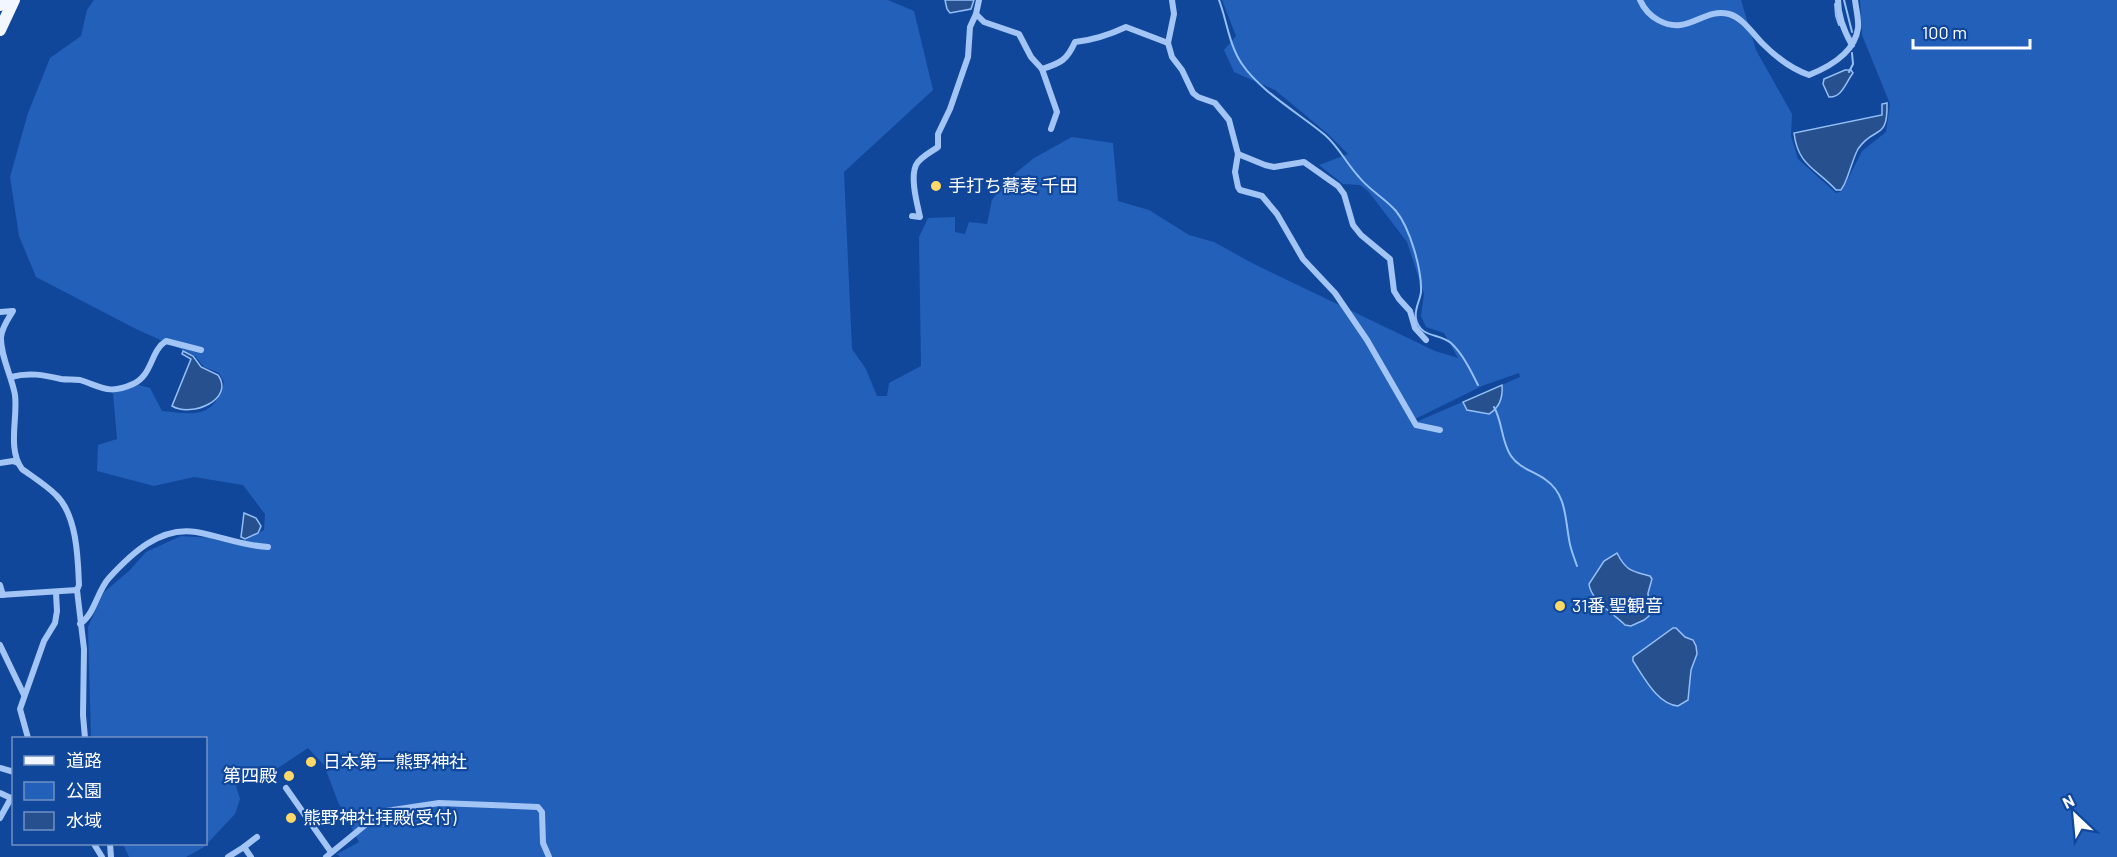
<svg xmlns="http://www.w3.org/2000/svg" width="2117" height="857" viewBox="0 0 2117 857" font-family="Barlow,'Noto Sans JP',sans-serif">
  <style>
    .green { fill: #2260ba; fill-rule: evenodd }
    .water { fill: #27508f; stroke: #95bff8; stroke-width: 1.5 }
    .lines { fill: none; stroke-linecap: round; stroke-linejoin: round }
    .stream { stroke: #95bff8; stroke-width: 2 }
    .street { stroke: #a3c5f5; stroke-width: 6 }
    .primary { stroke: #f1f6ff; stroke-width: 12 }
    .poi-dot { fill: #ffd967; stroke: #10479b; stroke-width: 2 }
    .labels { text-anchor: middle; stroke-width: 4.5; stroke-linejoin: round; paint-order: stroke }
    .poi-label { font-size: 18px; fill: #fff; stroke: #10479b; text-anchor: start }
  </style>
  <rect width="100%" height="100%" fill="#10479b"/>
  <!-- green -->
  <path class="green" d="M94,0H888L914,11L933,90L844,172L852,349L866,369L877,396H887L889,383L921,366L919,237L928,218L955,217V232L965,234L969,222L987,224L992,200L1006,181L1034,158L1072,137L1113,143L1118,201L1149,210L1189,235L1214,242L1254,264L1435,351L1458,358L1444,333L1426,327L1421,316L1424,294L1407,242L1368,191L1360,185L1343,184L1319,165L1348,154L1328,134L1275,90L1234,72L1224,50L1236,36L1222,0H1741L1756,50L1792,114L1791,136L1798,159L1836,193L1842,191L1862,151L1886,132L1890,104L1862,35L1860,0H2117V857H340L337,854L359,842L338,802L324,765L308,748L269,774L245,778L236,786L240,799L235,814L204,847L186,857H129L123,844H206V738H91L88,627L104,592L129,571L146,552L181,536L246,540L264,530L265,514L243,485L194,477L154,486L97,471L98,445L117,439L113,393L139,385L150,388L162,411C193,414 214,420 224,382L219,373L204,367L194,355L136,329L36,277L19,236L10,177L28,113L50,58L81,36L87,10ZM1519,373L1520,377L1416,422L1415,419L1482,386ZM1617,553C1625,571 1633,571 1650,576L1648,592L1649,610L1625,625L1595,598ZM1673,628H1676L1685,637L1693,640L1697,654L1691,670L1689,696L1633,657Z"/>
  <!-- water -->
  <g class="water">
    <path d="M945,0H974L971,9L950,13L947,9Z"/>
    <path d="M1845,70H1851L1853,73C1846,82 1842,98 1829,97L1823,84L1824,79Z"/>
    <path d="M1887,103C1888,142 1874,125 1858,149C1853,158 1849,175 1844,185L1841,190H1836C1816,168 1798,166 1794,133L1882,115V104Z"/>
    <path d="M183,351L193,356L201,367L218,375C235,399 192,418 172,406L191,359L182,354Z"/>
    <path d="M1502,385C1503,397 1499,408 1489,414L1467,410L1463,402Z"/>
    <path d="M244,513L256,518L261,526L258,533L245,539L241,537Z"/>
    <path d="M1617,553C1626,571 1632,571 1650,576L1652,579L1648,593L1649,616L1644,620L1631,626L1625,625C1613,613 1591,601 1589,584L1604,561Z"/>
    <path d="M1673,628H1676L1685,637L1693,640L1696,646L1697,654L1691,670L1688,700L1678,706C1657,704 1644,677 1633,661V657Z"/>
  </g>
  <g class="lines">
    <!-- stream -->
    <g class="stream">
      <path d="M1219,0C1227,21 1229,45 1242,64C1260,91 1300,114 1325,135C1339,147 1346,163 1359,177C1369,190 1385,198 1396,211C1410,228 1422,270 1421,292C1420,301 1414,309 1416,319C1420,338 1439,333 1451,343C1463,354 1471,371 1478,385"/>
      <path d="M1844,0L1852,32"/>
      <path d="M1835,4L1836,16L1839,25"/>
      <path d="M1849,72L1853,64L1852,53"/>
      <path d="M1494,407C1503,423 1501,441 1511,456C1520,469 1534,471 1546,480C1566,494 1565,517 1569,539C1570,548 1574,557 1577,566"/>
    </g>
    <!-- street -->
    <g class="street">
      <path d="M979,0L976,14L984,22L1019,34L1031,57L1042,69C1061,63 1067,60 1075,42C1094,40 1109,35 1126,27L1168,43"/>
      <path d="M1172,0L1174,14L1168,43L1172,57L1182,70L1193,93L1198,97L1215,103L1229,120L1238,154L1235,172L1238,187L1240,190L1262,196L1277,214L1303,259L1335,293L1367,340L1416,425L1440,430"/>
      <path d="M1640,0C1644,9 1649,15 1658,20C1688,37 1703,7 1729,14C1743,18 1753,34 1763,44C1776,57 1792,69 1809,75C1829,67 1855,52 1858,28C1859,20 1856,9 1855,0"/>
      <path d="M1838,0C1838,16 1844,31 1852,45"/>
      <path d="M1042,69L1057,112L1051,129"/>
      <path d="M1238,154L1265,165L1274,167L1304,162L1338,186L1344,194L1353,225L1361,235L1390,259L1394,291L1399,299L1410,311L1415,328L1426,340"/>
      <path d="M912,216L920,217C917,203 910,178 916,165C920,157 931,152 938,147V134L950,109L968,57L970,27L976,14"/>
      <path d="M0,312L13,311C8,319 2,327 1,337C0,355 12,377 15,395C18,418 7,449 22,469C33,477 46,485 56,495C77,515 78,559 79,585L77,590L84,649L83,715L85,738"/>
      <path d="M11,377C29,372 44,375 61,379C67,380 74,379 80,380C102,387 109,395 133,384C153,375 150,351 166,341L201,350"/>
      <path d="M0,463L13,461L18,463"/>
      <path d="M0,585L3,595"/>
      <path d="M0,595L77,590"/>
      <path d="M80,624C95,614 97,591 109,578C131,554 160,526 196,532C220,536 243,546 268,547"/>
      <path d="M0,645L24,695"/>
      <path d="M28,738L20,709L44,641L55,623L57,611L56,593"/>
      <path d="M0,768L14,772"/>
      <path d="M286,788L331,852"/>
      <path d="M0,793L13,799"/>
      <path d="M0,818L11,798"/>
      <path d="M94,844L102,857"/>
      <path d="M110,844L111,857"/>
      <path d="M244,847L257,837"/>
      <path d="M228,857L244,847L251,857"/>
      <path d="M326,857L375,817L386,811L439,803L538,807L542,812L543,843L549,857"/>
    </g>
    <!-- primary -->
    <g class="primary">
      <path d="M0,5L2,0"/>
      <path d="M0,30L14,0"/>
    </g>
  </g>
  <!-- markers -->
  <g class="poi-dot">
    <circle cx="936" cy="186" r="6"/>
    <circle cx="1560" cy="606" r="6"/>
    <circle cx="311" cy="762" r="6"/>
    <circle cx="289" cy="776" r="6"/>
    <circle cx="291" cy="818" r="6"/>
  </g>
  <g class="labels">
    <!-- poi labels -->
    <g class="poi-label">
      <text x="948" y="192">手打ち蕎麦 千田</text>
      <text x="1572" y="612">31番 聖観音</text>
      <text x="323" y="768">日本第一熊野神社</text>
      <text x="277" y="782" text-anchor="end">第四殿</text>
      <text x="303" y="824">熊野神社拝殿(受付)</text>
    </g>
  </g>
  <!-- legend -->
  <rect x="12" y="737" width="195" height="108" fill="#10479b" stroke="#7091c3" stroke-width="1.5"/>
  <rect x="24" y="756" width="30" height="9" fill="#f1f6ff" stroke="#7091c3" stroke-width="1.5"/>
  <text x="66" y="767" font-size="18" fill="#ffffff">道路</text>
  <rect x="24" y="782" width="30" height="18" fill="#2260ba" stroke="#7091c3" stroke-width="1.5"/>
  <text x="66" y="797" font-size="18" fill="#ffffff">公園</text>
  <rect x="24" y="812" width="30" height="18" fill="#27508f" stroke="#7091c3" stroke-width="1.5"/>
  <text x="66" y="827" font-size="18" fill="#ffffff">水域</text>
  <!-- north arrow -->
  <g transform="translate(2075 815) rotate(334)" stroke="#10479b" stroke-width="4.5" paint-order="stroke">
  <path d="M0-4.5L10 22L0 15L-10 22Z" fill="#ffffff"/>
  <text y="-9" font-size="16" font-weight="bold" text-anchor="middle" fill="#ffffff">N</text>
  </g>
  <!-- scale -->
  <path d="M1913 39v9h117v-9" fill="none" stroke="#ffffff" stroke-width="3"/>
  <text x="1922" y="39" font-size="18" fill="#ffffff" stroke="#10479b" stroke-width="4.5" paint-order="stroke">100 m</text>
</svg>
